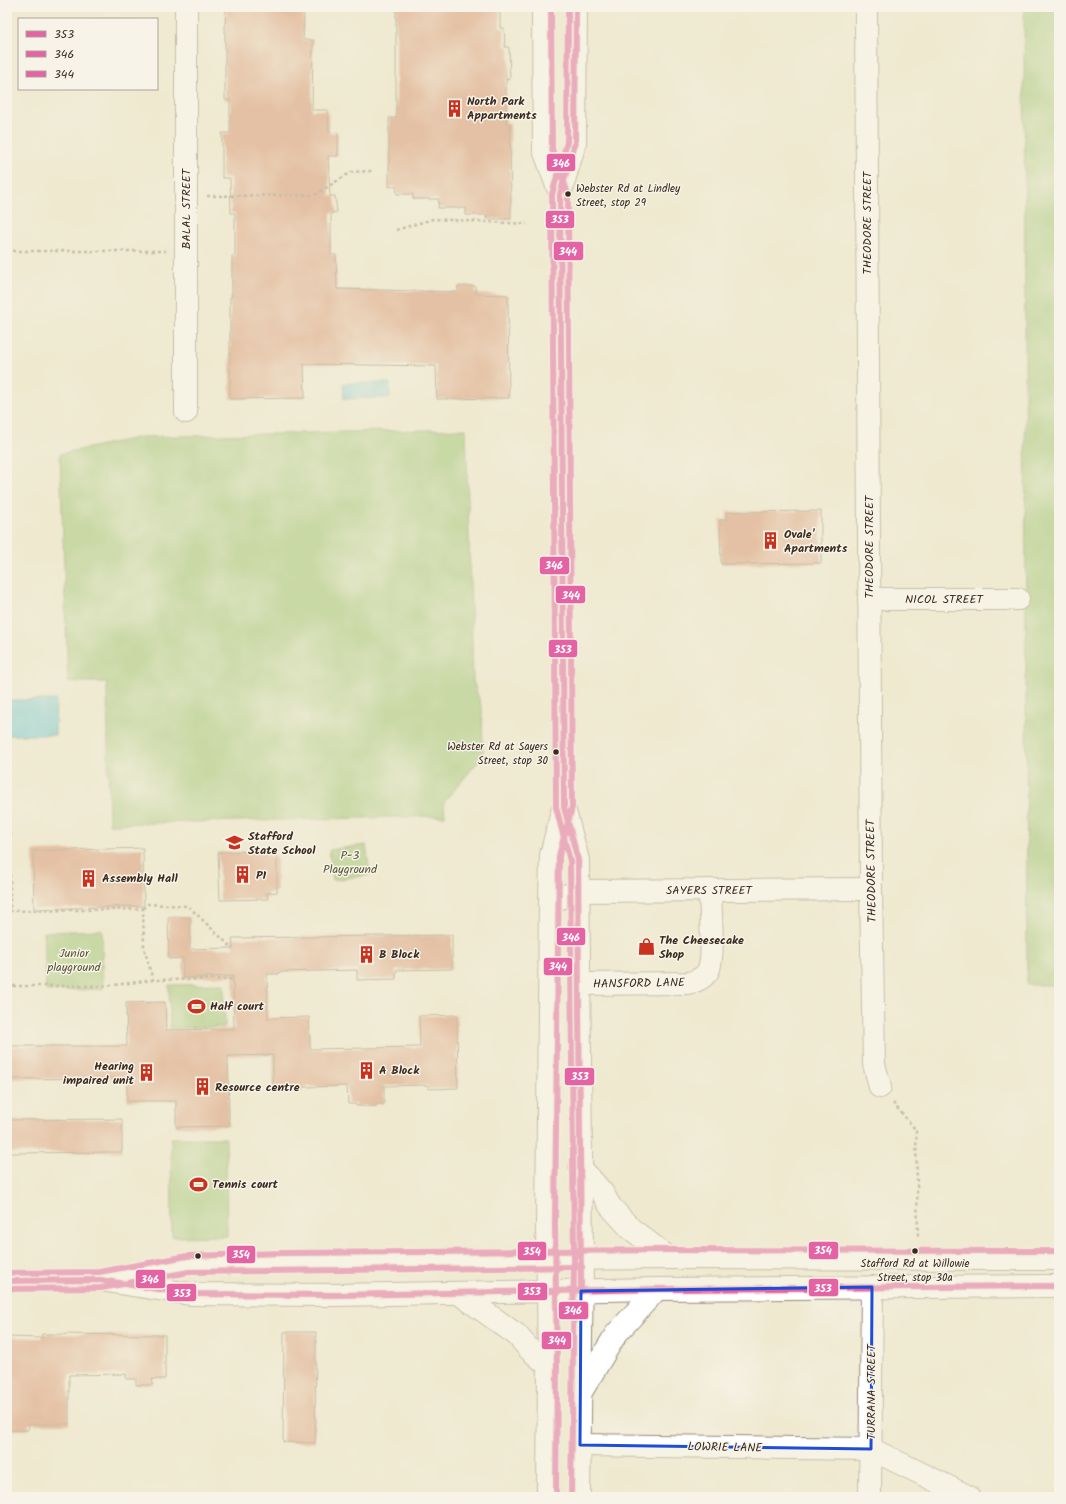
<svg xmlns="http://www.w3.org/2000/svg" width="1066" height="1504" viewBox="0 0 1066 1504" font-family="Kalam,sans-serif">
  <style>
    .green { fill: #9bc572; stroke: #6b7848 }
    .water { fill: #58c1d4; stroke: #4a7679 }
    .building { fill: #d8916f }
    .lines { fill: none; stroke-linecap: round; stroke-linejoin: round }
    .minor-casing { stroke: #958a77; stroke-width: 24 }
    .major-casing { stroke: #958a77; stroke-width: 24 }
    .highway-casing { stroke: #958a77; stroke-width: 24 }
    .path { stroke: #958a77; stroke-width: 2.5; stroke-dasharray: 3 3; stroke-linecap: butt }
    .minor { stroke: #fff; stroke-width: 22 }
    .major { stroke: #fff; stroke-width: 22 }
    .highway { stroke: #fff; stroke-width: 22 }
    .bus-1-casing { stroke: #f7f3e8; stroke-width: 9 }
    .bus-2-casing { stroke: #f7f3e8; stroke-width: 9 }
    .bus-3-casing { stroke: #f7f3e8; stroke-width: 9 }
    .bus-4-casing { stroke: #f7f3e8; stroke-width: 9 }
    .bus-1 { stroke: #e463a4; stroke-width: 6 }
    .bus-2 { stroke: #e463a4; stroke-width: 6 }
    .bus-3 { stroke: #e463a4; stroke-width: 6 }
    .bus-4 { stroke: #e463a4; stroke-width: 6 }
    .marked { fill: none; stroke: #1d4ed8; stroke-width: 3; stroke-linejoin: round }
    .bus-dot { fill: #3b2a1e; stroke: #f7f3e8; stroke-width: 1.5 }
    .labels { text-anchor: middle; stroke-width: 3; stroke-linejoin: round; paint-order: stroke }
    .bus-label { font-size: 11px; fill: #3b2a1e; stroke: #f7f3e8; text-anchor: start }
    .poi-label { font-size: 12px; font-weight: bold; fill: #3b2a1e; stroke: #f7f3e8; text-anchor: start }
    .street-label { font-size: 12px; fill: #3b2a1e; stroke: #f7f3e8 }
    .park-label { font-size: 12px; fill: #585837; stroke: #f7f3e8 }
    .line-badge { stroke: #f7f3e8; stroke-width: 1.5 }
    .badge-label { font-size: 11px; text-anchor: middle; font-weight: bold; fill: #fff }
  </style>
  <rect width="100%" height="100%" fill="#f7f3e8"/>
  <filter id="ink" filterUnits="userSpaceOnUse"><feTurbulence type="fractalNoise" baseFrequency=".025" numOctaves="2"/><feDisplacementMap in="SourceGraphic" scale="8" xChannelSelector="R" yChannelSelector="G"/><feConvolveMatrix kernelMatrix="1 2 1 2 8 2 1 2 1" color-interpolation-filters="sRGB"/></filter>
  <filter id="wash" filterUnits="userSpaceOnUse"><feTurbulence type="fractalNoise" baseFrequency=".012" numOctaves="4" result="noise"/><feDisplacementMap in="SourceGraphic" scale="16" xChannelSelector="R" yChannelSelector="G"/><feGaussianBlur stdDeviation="0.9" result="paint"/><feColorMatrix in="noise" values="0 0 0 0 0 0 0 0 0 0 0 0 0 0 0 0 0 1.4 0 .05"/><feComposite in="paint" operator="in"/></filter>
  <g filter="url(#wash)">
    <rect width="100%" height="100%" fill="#efe9d0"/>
    <!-- green -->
    <g class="green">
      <path d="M1024,7H1059V985H1027Z"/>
      <path d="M466,429L473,681L482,708L483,756L444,802L445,816L109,824L107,682H68L60,454L141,437Z"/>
      <path d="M366,845L370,875L333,880L329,850Z"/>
      <path d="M102,930L103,989L46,991L44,932Z"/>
      <path d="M224,984L225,1027L170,1028L169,985Z"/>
      <path d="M171,1138H226L227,1236L172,1237Z"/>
    </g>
    <!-- water -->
    <g class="water">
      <path d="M343,383H390V398L344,399Z"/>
      <path d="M7,700H56L55,735H7Z"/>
    </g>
    <g id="blocks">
      <!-- building -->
      <g class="building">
        <path d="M396,7H500V28H504L505,47H509L510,80L506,79V123L510,124L511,219H487V215H466V208H438L439,199H413V194H397L396,186L389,187V118H396Z"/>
        <path d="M226,9L304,10L303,40H313L312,110H328L329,132L338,133V156H328L330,196H335L337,212L331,213V255H336L337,289L458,292V286H475L476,294L508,295L509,398L437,399L436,366L304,364L305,398L230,399V297H232V256H235V213H231L230,178H222V133H230V100H225V25Z"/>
        <path d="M821,511V563L721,564L720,520H727V512Z"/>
        <path d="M143,848L144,906L34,909L33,851Z"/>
        <path d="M266,851L267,856H277V892L267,893L268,899L220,900L218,852Z"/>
        <path d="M168,917H190V949L233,948L232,938L452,935V969L396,970V979L357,980V970L279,972V974H267L268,1018L309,1017L310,1049L420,1047L419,1016L457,1015L458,1088L428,1089V1085L384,1086V1104H376V1106H356V1104H348L347,1086L302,1087V1090H273V1055L228,1056L229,1126L176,1127V1101H127V1078L11,1079V1046H127L126,1003L165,1002L166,1030L234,1029L233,976L183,978V958L169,959Z"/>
        <path d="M122,1119V1152L7,1153V1120Z"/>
        <path d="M284,1332H316L315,1443L283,1442Z"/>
        <path d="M42,1334L165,1335V1379H152L153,1385H136V1379H126V1374L69,1375V1424H29L28,1430H7V1337L42,1338Z"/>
      </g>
    </g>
  </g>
  <g filter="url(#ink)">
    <use href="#blocks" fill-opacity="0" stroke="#958a77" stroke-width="1"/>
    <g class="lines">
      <defs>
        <g id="minor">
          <path d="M186,7V412"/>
          <path d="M866,7L871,889L874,1064L880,1087"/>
          <path d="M869,599H1018"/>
          <path d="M550,902L578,891L871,889"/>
          <path d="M579,984L687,983C695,982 703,979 708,971C715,959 710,907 710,890"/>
          <path d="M580,1445L871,1449L969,1497"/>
          <path d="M870,1497L872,1287"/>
        </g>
        <g id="major">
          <path d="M543,7L544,150L560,194"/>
          <path d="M576,7L575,143L560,194L564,807L578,860L582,1259L579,1497"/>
          <path d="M548,1497L549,1366L547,1223L550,902L551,855L563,808"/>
        </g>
        <g id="highway">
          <path d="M580,1167L602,1192L610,1206L630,1228L669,1258"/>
          <path d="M117,1277L188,1264L283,1261L669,1258L1059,1259"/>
          <path d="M7,1281L100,1280L190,1294L336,1295L657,1289L1059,1286"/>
          <path d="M460,1294L517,1335L529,1349L549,1366"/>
          <path d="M581,1392L616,1334L657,1289"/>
        </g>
      </defs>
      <!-- minor casing -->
      <use href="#minor" class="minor-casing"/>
      <!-- major casing -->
      <use href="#major" class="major-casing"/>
      <!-- highway casing -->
      <use href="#highway" class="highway-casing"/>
      <!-- path -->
      <g class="path">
        <path d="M207,196L315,195L351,172L372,171"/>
        <path d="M396,230L433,219L527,224"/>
        <path d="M7,251H166"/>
        <path d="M7,827L10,834V911L143,909L144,948L153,980"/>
        <path d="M143,909L148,904L188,906L233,949"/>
        <path d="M7,986H105L153,980L233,979"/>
        <path d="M893,1103L916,1130L918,1238"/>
      </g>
      <!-- minor -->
      <use href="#minor" class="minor"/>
      <!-- major -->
      <use href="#major" class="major"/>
      <!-- highway -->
      <use href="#highway" class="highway"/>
      <defs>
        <g id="bus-1">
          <path d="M576,7L575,143L560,194L564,807L578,860L581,1291"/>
          <path d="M7,1281L100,1280L190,1294L336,1295L657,1289L1059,1286"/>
        </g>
        <g id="bus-2">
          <path d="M568,7L567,142L552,194L556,807L570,861L574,1259L571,1497"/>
          <path d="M7,1289L101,1288L189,1272L582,1267"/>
        </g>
        <path id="bus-3" d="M551,7L552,149L568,194L572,807L559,856L555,1223L557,1366L556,1497"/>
        <path id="bus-4" d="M7,1273L99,1272L187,1256L283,1253L669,1250L1059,1251"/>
      </defs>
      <!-- bus-1 casing -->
      <use href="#bus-1" class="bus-1-casing"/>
      <!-- bus-2 casing -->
      <use href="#bus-2" class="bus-2-casing"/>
      <!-- bus-3 casing -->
      <use href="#bus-3" class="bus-3-casing"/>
      <!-- bus-4 casing -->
      <use href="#bus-4" class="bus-4-casing"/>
      <!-- bus-1 -->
      <use href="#bus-1" class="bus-1"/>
      <!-- bus-2 -->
      <use href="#bus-2" class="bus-2"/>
      <!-- bus-3 -->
      <use href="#bus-3" class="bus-3"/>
      <!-- bus-4 -->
      <use href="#bus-4" class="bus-4"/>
    </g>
  </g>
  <!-- marked area -->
  <path d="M0 0H1066V1504H0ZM872,1287L871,1449L580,1445L581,1291Z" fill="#efe9d0" fill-opacity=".55" fill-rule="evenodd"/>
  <path class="marked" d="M872,1287L871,1449L580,1445L581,1291Z"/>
  <!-- icons -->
  <defs>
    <symbol id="building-bare" viewBox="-9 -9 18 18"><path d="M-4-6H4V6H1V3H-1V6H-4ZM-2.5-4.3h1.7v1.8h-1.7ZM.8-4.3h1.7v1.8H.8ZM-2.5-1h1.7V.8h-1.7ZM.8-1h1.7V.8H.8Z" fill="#c8321e" stroke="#f7f3e8" stroke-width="2.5" paint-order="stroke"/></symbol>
    <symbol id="school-bare" viewBox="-9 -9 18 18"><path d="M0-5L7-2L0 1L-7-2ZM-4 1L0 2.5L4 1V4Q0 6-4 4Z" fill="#c8321e" stroke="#f7f3e8" stroke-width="2.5" paint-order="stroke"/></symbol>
    <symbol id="shop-bare" viewBox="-9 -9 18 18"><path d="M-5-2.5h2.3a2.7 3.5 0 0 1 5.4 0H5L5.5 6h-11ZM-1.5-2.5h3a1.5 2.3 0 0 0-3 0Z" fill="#c8321e" stroke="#f7f3e8" stroke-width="2.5" paint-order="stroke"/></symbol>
    <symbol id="stadium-bare" viewBox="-9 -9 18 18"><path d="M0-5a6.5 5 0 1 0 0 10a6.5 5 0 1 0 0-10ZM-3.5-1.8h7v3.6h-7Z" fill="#c8321e" stroke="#f7f3e8" stroke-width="2.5" paint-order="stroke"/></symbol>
  </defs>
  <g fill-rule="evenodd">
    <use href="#building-bare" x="442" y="96" width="25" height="25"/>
    <use href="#building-bare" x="758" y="528" width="25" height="25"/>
    <use href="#school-bare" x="222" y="830" width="25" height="25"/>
    <use href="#building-bare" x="230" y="862" width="25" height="25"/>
    <use href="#building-bare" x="76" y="866" width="25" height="25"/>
    <use href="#shop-bare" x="634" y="934" width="25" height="25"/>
    <use href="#building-bare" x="354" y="942" width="25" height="25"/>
    <use href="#stadium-bare" x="184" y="994" width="25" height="25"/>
    <use href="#building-bare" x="354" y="1058" width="25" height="25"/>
    <use href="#building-bare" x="134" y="1060" width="25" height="25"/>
    <use href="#building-bare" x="190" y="1074" width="25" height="25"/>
    <use href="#stadium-bare" x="186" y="1172" width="25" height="25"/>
  </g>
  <!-- markers -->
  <g class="bus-dot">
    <circle cx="568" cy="194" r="3.5"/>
    <circle cx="556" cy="752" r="3.5"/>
    <circle cx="915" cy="1251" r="3.5"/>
    <circle cx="198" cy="1256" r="3.5"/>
  </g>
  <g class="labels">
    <!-- bus labels -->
    <g class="bus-label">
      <text x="576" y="192">Webster Rd at Lindley<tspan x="576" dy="14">Street, stop 29</tspan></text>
      <text x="548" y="750" text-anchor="end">Webster Rd at Sayers<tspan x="548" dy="14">Street, stop 30</tspan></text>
      <text x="915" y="1267" text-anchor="middle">Stafford Rd at Willowie<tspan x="915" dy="14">Street, stop 30a</tspan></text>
    </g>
    <!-- poi labels -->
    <g class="poi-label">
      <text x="467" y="105">North Park<tspan x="467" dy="14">Appartments</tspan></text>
      <text x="784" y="538">Ovale'<tspan x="784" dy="14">Apartments</tspan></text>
      <text x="248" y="840">Stafford<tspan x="248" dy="14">State School</tspan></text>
      <text x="256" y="879">P1</text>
      <text x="102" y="882">Assembly Hall</text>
      <text x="659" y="944">The Cheesecake<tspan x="659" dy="14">Shop</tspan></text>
      <text x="379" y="958">B Block</text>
      <text x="210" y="1010">Half court</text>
      <text x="134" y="1070" text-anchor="end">Hearing<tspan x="134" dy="14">impaired unit</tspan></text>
      <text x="379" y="1074">A Block</text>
      <text x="215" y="1091">Resource centre</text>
      <text x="212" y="1188">Tennis court</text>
    </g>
    <!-- street labels -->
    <g class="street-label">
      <text transform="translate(186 209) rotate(-90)" y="4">BALAL STREET</text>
      <text transform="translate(867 223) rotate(-90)" y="4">THEODORE STREET</text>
      <text transform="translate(869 547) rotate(-90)" y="4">THEODORE STREET</text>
      <text x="944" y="603">NICOL STREET</text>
      <text transform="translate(871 871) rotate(-91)" y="4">THEODORE STREET</text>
      <text x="709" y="894">SAYERS STREET</text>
      <text transform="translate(639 983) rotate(-1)" y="4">HANSFORD LANE</text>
      <text transform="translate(871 1392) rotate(-90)" y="4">TURRANA STREET</text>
      <text transform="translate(725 1447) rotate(1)" y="4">LOWRIE LANE</text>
    </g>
    <!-- park labels -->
    <g class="park-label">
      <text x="350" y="859">P-3<tspan x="350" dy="14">Playground</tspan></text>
      <text x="74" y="957">Junior<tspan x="74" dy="14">playground</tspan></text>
    </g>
  </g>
  <g class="line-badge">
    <rect x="546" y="153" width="30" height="19" rx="4" fill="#e463a4"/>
    <rect x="545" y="210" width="30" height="19" rx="4" fill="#e463a4"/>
    <rect x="553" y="241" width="31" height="20" rx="4" fill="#e463a4"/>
    <rect x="539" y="556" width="31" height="19" rx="4" fill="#e463a4"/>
    <rect x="555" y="585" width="31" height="19" rx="4" fill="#e463a4"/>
    <rect x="548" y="639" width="30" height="19" rx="4" fill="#e463a4"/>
    <rect x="556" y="927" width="30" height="19" rx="4" fill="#e463a4"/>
    <rect x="543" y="957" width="30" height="19" rx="4" fill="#e463a4"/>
    <rect x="564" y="1067" width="31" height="19" rx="4" fill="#e463a4"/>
    <rect x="808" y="1241" width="31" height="19" rx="4" fill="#e463a4"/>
    <rect x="517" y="1241" width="30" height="20" rx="4" fill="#e463a4"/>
    <rect x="226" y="1245" width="30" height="19" rx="4" fill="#e463a4"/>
    <rect x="135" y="1269" width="31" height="20" rx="4" fill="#e463a4"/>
    <rect x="808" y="1278" width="31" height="19" rx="4" fill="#e463a4"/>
    <rect x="517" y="1282" width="31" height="19" rx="4" fill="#e463a4"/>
    <rect x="166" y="1283" width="31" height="19" rx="4" fill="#e463a4"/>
    <rect x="558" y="1301" width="31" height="19" rx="4" fill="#e463a4"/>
    <rect x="541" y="1331" width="31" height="19" rx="4" fill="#e463a4"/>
  </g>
  <g class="badge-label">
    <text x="561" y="167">346</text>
    <text x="560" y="223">353</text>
    <text x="568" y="255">344</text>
    <text x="554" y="569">346</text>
    <text x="571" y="599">344</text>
    <text x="563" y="653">353</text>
    <text x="571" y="941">346</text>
    <text x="558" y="970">344</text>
    <text x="580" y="1080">353</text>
    <text x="823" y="1254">354</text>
    <text x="532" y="1255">354</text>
    <text x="241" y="1258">354</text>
    <text x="150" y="1283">346</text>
    <text x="823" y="1292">353</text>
    <text x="532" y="1295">353</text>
    <text x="182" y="1297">353</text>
    <text x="573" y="1314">346</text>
    <text x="557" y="1344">344</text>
  </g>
  <!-- margin -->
  <rect width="1066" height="1504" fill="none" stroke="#f7f3e8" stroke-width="24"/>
  <!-- legend -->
  <rect x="18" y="18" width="140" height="72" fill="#f7f3e8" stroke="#aca397"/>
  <rect x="26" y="31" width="20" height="6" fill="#e463a4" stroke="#aca397"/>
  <text x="54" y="38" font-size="12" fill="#3b2a1e">353</text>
  <rect x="26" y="51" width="20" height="6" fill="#e463a4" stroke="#aca397"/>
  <text x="54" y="58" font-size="12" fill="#3b2a1e">346</text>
  <rect x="26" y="71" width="20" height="6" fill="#e463a4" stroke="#aca397"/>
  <text x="54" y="78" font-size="12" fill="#3b2a1e">344</text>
</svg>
